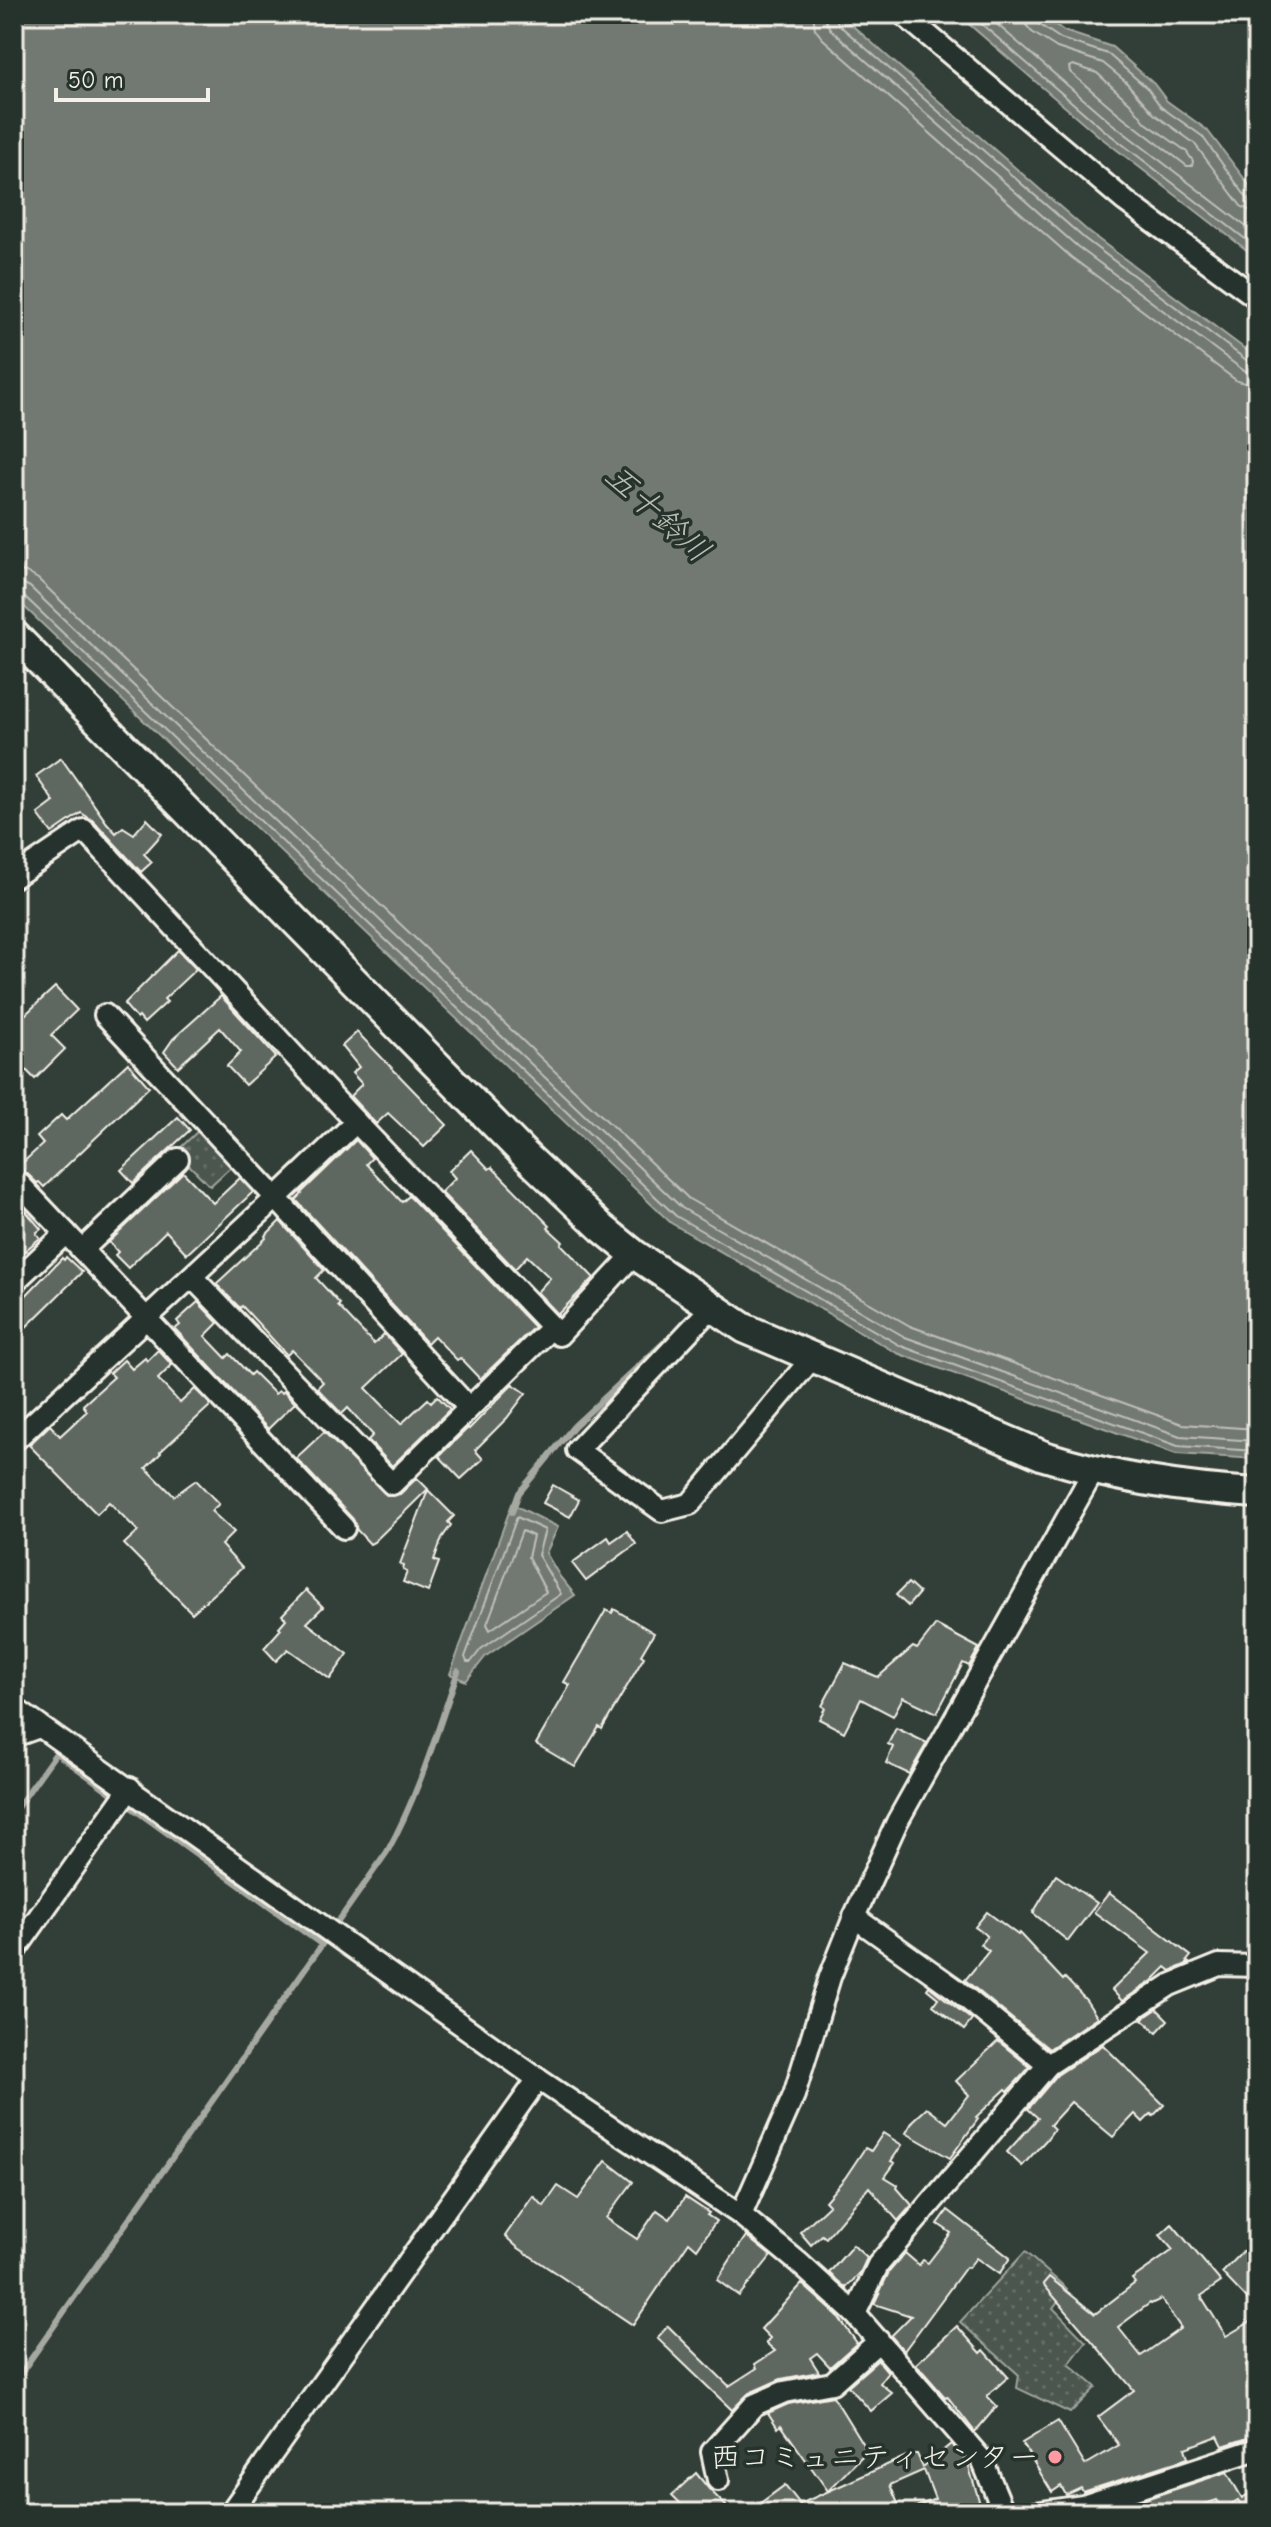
<svg xmlns="http://www.w3.org/2000/svg" width="1271" height="2527" viewBox="0 0 1271 2527" font-family="'Comic Neue','Klee One',sans-serif">
  <style>
    .park { fill: url(#park-dots); stroke: #a0a49c; stroke-width: 2 }
    .water { fill: #727972; stroke: #a6a9a1; stroke-width: 2 }
    .lines { fill: none; stroke-linecap: round; stroke-linejoin: round }
    .shore { stroke: #c0c1b9; stroke-width: 2 }
    .stream { stroke: #a6a9a1; stroke-width: 6 }
    .building { fill: #5f6861; stroke: #f4f1e8; stroke-width: 2; fill-rule: evenodd }
    .street-casing { stroke: #f4f1e8; stroke-width: 26 }
    .secondary-casing { stroke: #f4f1e8; stroke-width: 34 }
    .street { stroke: #26332d; stroke-width: 20 }
    .secondary { stroke: #26332d; stroke-width: 28 }
    .poi-dot { fill: #ff9aa2; stroke: #26332d; stroke-width: 3 }
    .labels { text-anchor: middle; stroke-width: 7; stroke-linejoin: round; paint-order: stroke }
    .poi-label { font-size: 30px; fill: #f4f1e8; stroke: #26332d; text-anchor: end }
    .water-label { font-size: 32px; font-style: italic; fill: #babbb3; stroke: #26332d }
  </style>
  <defs>
    <pattern id="park-dots" width="8" height="8" patternUnits="userSpaceOnUse" patternTransform="scale(2)"><rect width="8" height="8" fill="#4c564f"/><path d="M2 2h.1M6 6h.1" fill="none" stroke="#666f68" stroke-width="1.8" stroke-linecap="round"/></pattern>
  </defs>
  <rect width="100%" height="100%" fill="#323e38"/>
  <filter id="ink" filterUnits="userSpaceOnUse"><feTurbulence type="fractalNoise" baseFrequency=".0125" numOctaves="2"/><feDisplacementMap in="SourceGraphic" scale="16" xChannelSelector="R" yChannelSelector="G"/><feConvolveMatrix kernelMatrix="1 2 1 2 8 2 1 2 1" color-interpolation-filters="sRGB"/></filter>
  <g filter="url(#ink)">
    <!-- park -->
    <g class="park">
      <path d="M201,1128L234,1164L210,1186L176,1152Z"/>
      <path d="M1025,2252L1067,2289L1053,2308L1086,2342L1069,2364L1096,2387L1070,2413L1017,2388L1019,2375L960,2322Z"/>
    </g>
    <!-- water -->
    <g class="water">
      <path d="M14,14H839L1090,233L1257,358V1459L1176,1454L897,1353L671,1223L14,597Z"/>
      <path d="M957,14H1030L1049,20L1064,31L1112,47L1154,84L1167,101L1207,130L1250,186L1257,198V258L1099,136Z"/>
      <path d="M512,1504L558,1527L546,1553L560,1577L575,1595L486,1656L466,1681L450,1674Z"/>
    </g>
    <g class="lines">
      <!-- shore -->
      <g class="shore">
        <path d="M813,14L815,29L823,39L1071,257L1237,381L1257,386"/>
        <path d="M825,14L826,22L831,30L1078,247L1243,370L1257,374"/>
        <path d="M835,14L838,24L1085,239L1249,362L1257,364"/>
        <path d="M970,14L1104,130L1257,248"/>
        <path d="M985,14L1110,122L1257,235"/>
        <path d="M1024,14L1026,25L1032,32L1057,48L1103,63L1125,81L1154,114L1194,143L1241,206L1248,210L1257,211"/>
        <path d="M1034,14L1037,23L1061,39L1108,54L1148,89L1161,107L1202,136L1247,198L1257,201"/>
        <path d="M1073,65L1097,73L1131,104L1146,123L1186,151L1193,161L1192,166H1187L1118,113L1070,72L1069,67Z"/>
        <path d="M14,570L26,572L38,579L689,1199L910,1326L1182,1424L1257,1429"/>
        <path d="M14,582L22,583L30,587L682,1208L905,1337L1180,1436L1257,1441"/>
        <path d="M14,592L23,595L676,1216L901,1346L1178,1446L1257,1451"/>
        <path d="M517,1517L545,1530L538,1555L561,1594L481,1649L471,1662H467L465,1657Z"/>
        <path d="M522,1531L533,1536L528,1557L546,1592L490,1630L487,1624Z"/>
      </g>
      <!-- stream -->
      <g class="stream">
        <path d="M512,1512L519,1493L574,1426L672,1335"/>
        <path d="M14,1812L56,1753L321,1944"/>
        <path d="M14,2383L387,1852C419,1794 437,1732 458,1671"/>
      </g>
    </g>
    <!-- building -->
    <g class="building">
      <path d="M61,758L107,823L116,833L123,827L134,834L147,819L162,834L144,854L152,862L141,872L94,821L81,813L52,833L38,814L54,802L36,776Z"/>
      <path d="M178,950L196,969L164,999L167,1002L144,1023L139,1017L137,1019L124,1004Z"/>
      <path d="M55,987L77,1010L51,1035L65,1049L35,1079L14,1058V1025Z"/>
      <path d="M221,996L276,1057L245,1085L227,1066L241,1052L220,1028L178,1067L164,1052L173,1039Z"/>
      <path d="M357,1032L447,1125L424,1147L388,1113L376,1124L350,1096L362,1084L352,1073L359,1067L342,1046Z"/>
      <path d="M128,1063L149,1087L44,1187L39,1182L37,1183L19,1166L43,1144L37,1137L61,1115L66,1120Z"/>
      <path d="M178,1117L190,1130L133,1183L121,1170Z"/>
      <path d="M356,1140L372,1158L366,1164L402,1202L409,1196L534,1327L480,1379L460,1358L457,1360L434,1336L427,1343L296,1200L302,1194L301,1193Z"/>
      <path d="M471,1150L489,1169L492,1167L550,1226L548,1228L563,1242L561,1244L594,1278L558,1314L537,1292L550,1278L527,1256L515,1269L441,1192L455,1178L449,1171Z"/>
      <path d="M183,1172L213,1203L240,1178L253,1192L187,1254L166,1231L128,1268L115,1255L118,1252L109,1242Z"/>
      <path d="M14,1197L41,1229L36,1233L40,1238L14,1260Z"/>
      <path d="M280,1221L324,1270L316,1278L340,1304L338,1306L374,1344L384,1334L402,1354L366,1388L401,1424L428,1399L431,1402L437,1396L450,1409L392,1466L368,1440L373,1435L348,1408L342,1414L317,1388L323,1382L292,1350L287,1355L242,1306L240,1308L216,1284L266,1238L265,1236Z"/>
      <path d="M66,1257L82,1272L14,1339V1308L62,1258L64,1260Z"/>
      <path d="M198,1302L218,1323L205,1336L226,1358L230,1354L250,1375L253,1372L275,1394L279,1391L282,1393L284,1391L295,1403L268,1429L175,1329L180,1325L177,1321Z"/>
      <path d="M158,1350L172,1365L158,1379L180,1403L195,1389L211,1405L160,1452L161,1453L146,1468L174,1496L196,1480L219,1504L211,1511L234,1532L221,1545L242,1568L192,1613L124,1544L138,1531L109,1502L97,1514L29,1445L50,1425L60,1436L87,1411L83,1405L114,1377L110,1373L124,1360L132,1369L145,1358L147,1361Z"/>
      <path d="M513,1384L526,1393L507,1418L475,1450L483,1459L461,1479L439,1456L468,1428L469,1429Z"/>
      <path d="M324,1432L388,1496L400,1494L417,1478L428,1489L374,1542L370,1544L357,1530L353,1519L296,1458Z"/>
      <path d="M553,1485L579,1500L570,1517L543,1503Z"/>
      <path d="M428,1490L454,1516L448,1522L451,1525L442,1538L434,1560L439,1562L428,1592L403,1582L407,1572L403,1570L404,1566L400,1564Z"/>
      <path d="M627,1531L636,1544L586,1581L572,1563L608,1537L611,1542Z"/>
      <path d="M908,1583L919,1593L908,1606L896,1595Z"/>
      <path d="M306,1590L323,1607L307,1623L348,1654L330,1679L288,1649L276,1661L264,1648L281,1629L279,1627L286,1619L282,1615Z"/>
      <path d="M614,1609L654,1633L641,1655L644,1657L602,1729L599,1727L575,1767L536,1744L570,1685L564,1682L606,1610L612,1613Z"/>
      <path d="M936,1625L979,1648L969,1666L963,1663L937,1713L903,1697L893,1716L861,1699L844,1732L819,1719L825,1708L822,1706L845,1663L878,1677L913,1647L917,1649Z"/>
      <path d="M896,1728L927,1743L909,1774L886,1763L893,1747L888,1744Z"/>
      <path d="M1056,1875L1097,1903L1068,1941L1033,1913Z"/>
      <path d="M1109,1893L1191,1956L1187,1961L1189,1963L1171,1971L1166,1967L1152,1981L1122,2001L1112,1990L1150,1953L1094,1912Z"/>
      <path d="M987,1912L1018,1935L1019,1933L1063,1980L1065,1978L1086,2000L1097,2017L1049,2049L965,1980L989,1951L980,1944L987,1936L975,1927Z"/>
      <path d="M929,1986L972,2020L964,2030L933,2005L938,1998L927,1989Z"/>
      <path d="M1157,2009L1168,2020L1157,2032L1142,2019Z"/>
      <path d="M998,2041L1030,2067L1008,2091L1006,2089L976,2117L978,2119L950,2158L906,2133L913,2121L927,2108L947,2123L969,2095L956,2081Z"/>
      <path d="M1103,2045L1164,2105L1153,2116L1151,2114L1143,2122L1135,2114L1113,2137L1071,2102L1050,2125L1054,2129L1046,2140L1022,2166L1007,2152L1038,2118L1028,2109L1057,2075Z"/>
      <path d="M883,2133L902,2145L891,2161L895,2163L885,2177L898,2185L897,2188L912,2205L898,2221L869,2187L826,2238L822,2235L811,2245L800,2232L829,2205L825,2201L845,2178L865,2148L871,2151Z"/>
      <path d="M606,2161L633,2182L606,2218L637,2239L657,2210L670,2219L685,2197L709,2213L707,2215L716,2221L697,2249L689,2242L633,2325L517,2247L505,2236L533,2196L544,2206L558,2186L578,2199Z"/>
      <path d="M948,2210L1010,2258L999,2274L976,2258L968,2268L966,2267L904,2351L891,2336L911,2316L874,2304L889,2272L905,2253L919,2265L923,2260L928,2263L951,2233L938,2224Z"/>
      <path d="M1172,2224L1221,2282L1201,2296L1226,2336L1257,2318V2359L1246,2365L1256,2383L1247,2388L1257,2409V2435L1223,2446L1218,2436L1185,2448L1188,2458L1083,2492L1081,2488L1066,2495L1061,2486L1052,2492L1022,2443L1058,2421L1085,2465L1119,2445L1098,2417L1134,2390L1043,2284L1049,2277L1095,2314L1135,2283L1132,2279L1173,2250L1160,2235ZM1161,2299L1181,2328L1141,2356L1118,2327L1150,2303L1151,2304Z"/>
      <path d="M746,2236L771,2256L739,2296L717,2280Z"/>
      <path d="M1257,2237V2291L1248,2300L1222,2273Z"/>
      <path d="M853,2245L867,2258L860,2273L846,2288L829,2273Z"/>
      <path d="M802,2284L837,2315L857,2343L830,2367L817,2353L810,2358L819,2372L781,2379L749,2393L732,2410L657,2338L668,2326L729,2386L757,2368L755,2364L775,2351L766,2343L770,2338L761,2329Z"/>
      <path d="M957,2326L981,2353L984,2350L1008,2377L987,2396L997,2406L975,2432L947,2396L945,2397L916,2364Z"/>
      <path d="M878,2360L888,2372L880,2383L892,2393L871,2411L848,2386Z"/>
      <path d="M833,2396L867,2451L828,2491L781,2425L778,2428L768,2413L788,2404Z"/>
      <path d="M951,2444L968,2464L981,2507L961,2513H747L785,2485L800,2504L911,2454H917L923,2467ZM924,2470L935,2499L902,2513L890,2485Z"/>
      <path d="M1227,2472L1242,2498L1257,2489V2513H1246L1238,2500L1222,2510L1217,2500L1180,2513H1103Z"/>
      <path d="M696,2473L709,2489L733,2513H690L672,2495Z"/>
    </g>
    <g class="lines">
      <defs>
        <g id="street">
          <path d="M903,14L1125,201L1257,298"/>
          <path d="M14,877L84,830L356,1122"/>
          <path d="M105,1015L276,1198L356,1122L552,1327"/>
          <path d="M14,1178L344,1528"/>
          <path d="M82,1250L178,1159"/>
          <path d="M192,1277L392,1484L552,1327L559,1335L634,1254"/>
          <path d="M14,1282L66,1233"/>
          <path d="M712,1307L577,1450L662,1511L690,1504L813,1357"/>
          <path d="M14,1441L276,1198L469,1408"/>
          <path d="M14,1708L538,2079L741,2215L798,2262L855,2314L982,2460L1004,2513"/>
          <path d="M14,1736L39,1727"/>
          <path d="M854,1917L954,1988L1048,2065"/>
          <path d="M14,1952L130,1788"/>
          <path d="M741,2215L794,2095L830,1977L854,1917L897,1822L1093,1472"/>
          <path d="M855,2314L878,2265L1048,2065L1170,1985L1219,1965L1257,1966"/>
          <path d="M718,2480L712,2452L754,2405L784,2392L832,2383L879,2341"/>
          <path d="M230,2513L538,2079"/>
          <path d="M1035,2513L1083,2506L1257,2449"/>
        </g>
        <path id="secondary" d="M14,635L526,1156L602,1228L634,1254L744,1328L1044,1456C1114,1478 1184,1489 1257,1493"/>
      </defs>
      <!-- street casing -->
      <use href="#street" class="street-casing"/>
      <!-- secondary casing -->
      <use href="#secondary" class="secondary-casing"/>
      <!-- street -->
      <use href="#street" class="street"/>
      <!-- secondary -->
      <use href="#secondary" class="secondary"/>
    </g>
  </g>
  <!-- markers -->
  <circle class="poi-dot" cx="1055" cy="2457" r="8"/>
  <g class="labels">
    <!-- poi labels -->
    <g class="poi-label">
      <text x="1039" y="2467">西コミュニティセンター</text>
    </g>
    <!-- water labels -->
    <g class="water-label">
      <text transform="translate(658 513) rotate(42)" y="11">五十鈴川</text>
    </g>
  </g>
  <!-- margin -->
  <rect width="1271" height="2527" fill="none" stroke="#26332d" stroke-width="48"/>
  <rect x="24" y="24" width="1223" height="2479" fill="none" stroke="#f4f1e8" stroke-width="3" filter="url(#ink)"/>
  <!-- scale -->
  <path d="M56 88v12h152v-12" fill="none" stroke="#f4f1e8" stroke-width="4"/>
  <text x="68" y="88" font-size="24" fill="#f4f1e8" stroke="#26332d" stroke-width="6" paint-order="stroke">50 m</text>
</svg>
